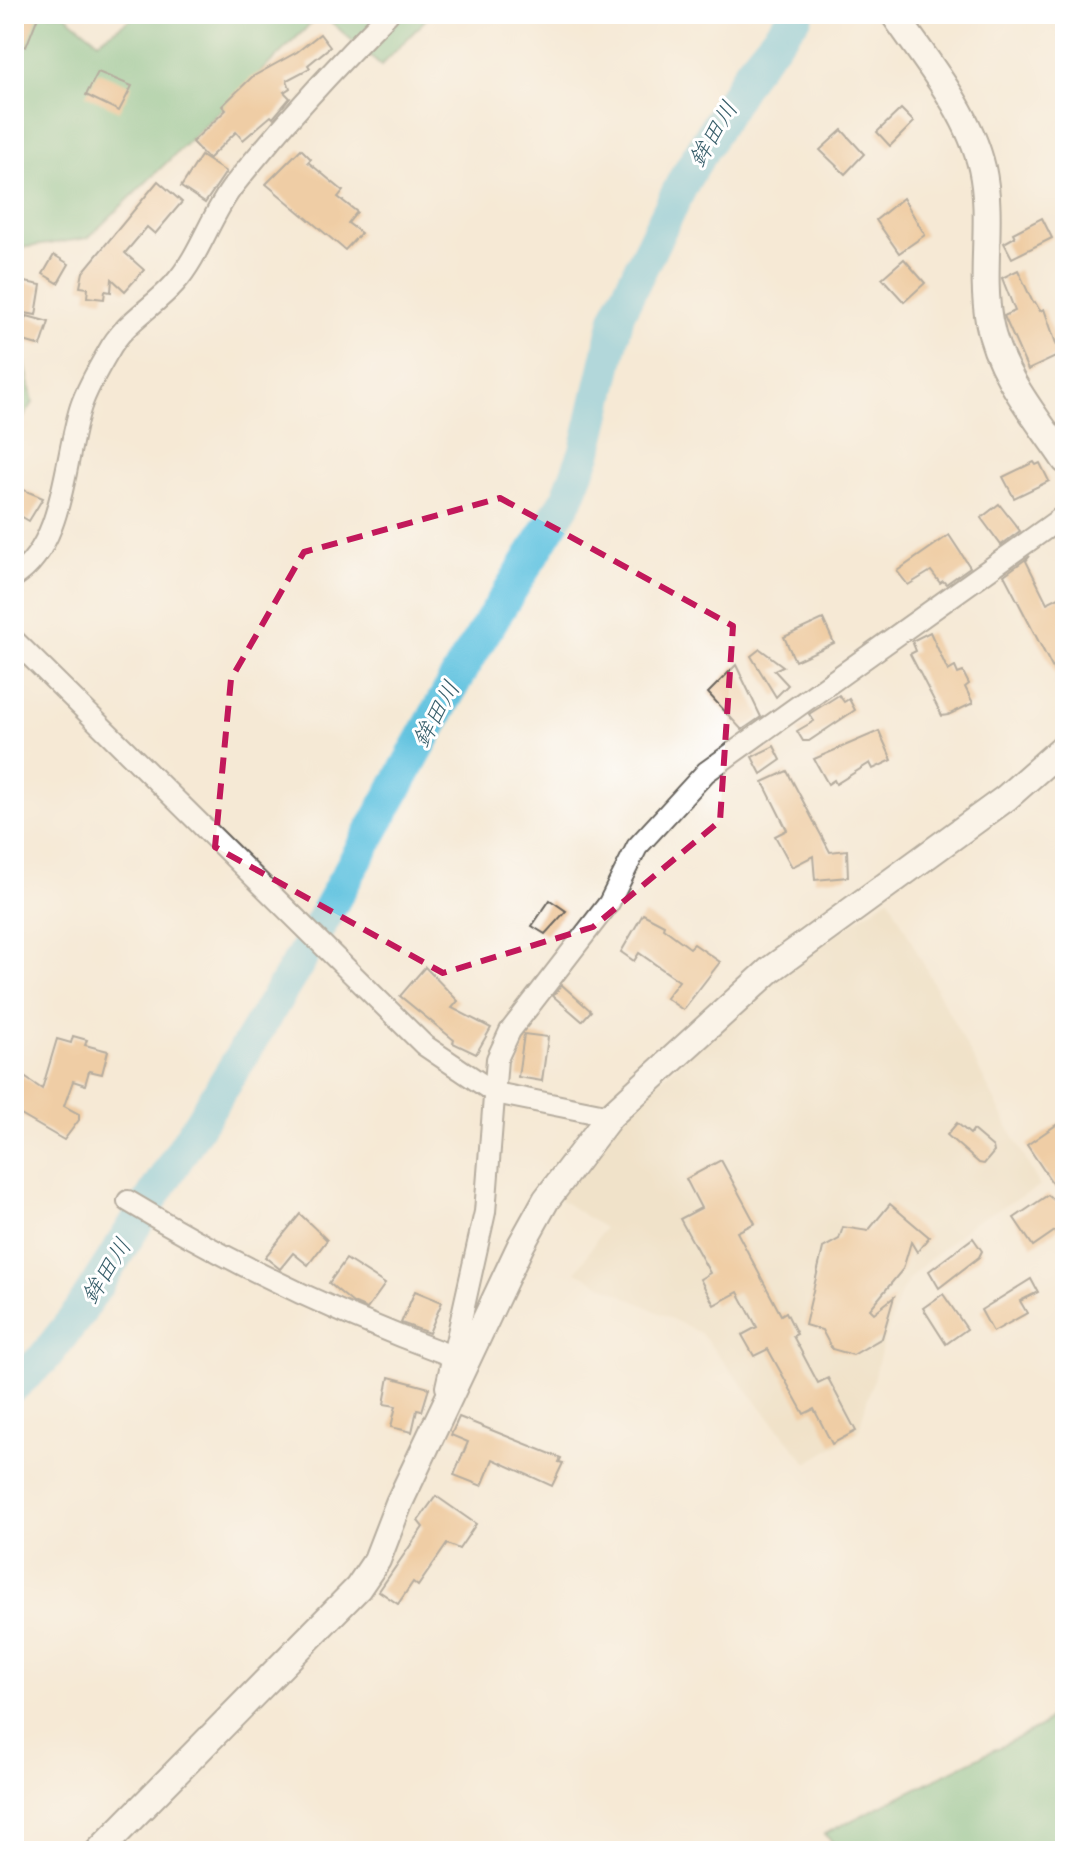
<svg xmlns="http://www.w3.org/2000/svg" width="1079" height="1865" viewBox="0 0 1079 1865" font-family="Kalam,'Klee One',sans-serif">
  <style>
    .built { fill: #e9d9ba }
    .forest { fill: #6fbc84; stroke: #466c50; stroke-width: 2 }
    .lines { fill: none; stroke-linecap: round; stroke-linejoin: round }
    .river { stroke: #60c2df; stroke-width: 34 }
    .building { fill: #e7ac6b }
    .street-casing { stroke: #68645d; stroke-width: 24 }
    .secondary-casing { stroke: #68645d; stroke-width: 30 }
    .street { stroke: #fff; stroke-width: 20 }
    .secondary { stroke: #fff; stroke-width: 26 }
    .marked { fill: none; stroke: #c2185b; stroke-width: 6; stroke-dasharray: 16 10; stroke-linejoin: round }
    .labels { text-anchor: middle; stroke-width: 6; stroke-linejoin: round; paint-order: stroke }
    .water-label { font-size: 24px; font-style: italic; fill: #375e6a; stroke: #fff }
  </style>
  <rect width="100%" height="100%" fill="#fff"/>
  <filter id="ink" filterUnits="userSpaceOnUse"><feTurbulence type="fractalNoise" baseFrequency=".0125" numOctaves="2"/><feDisplacementMap in="SourceGraphic" scale="16" xChannelSelector="R" yChannelSelector="G"/><feConvolveMatrix kernelMatrix="1 2 1 2 8 2 1 2 1" color-interpolation-filters="sRGB"/></filter>
  <filter id="wash" filterUnits="userSpaceOnUse"><feTurbulence type="fractalNoise" baseFrequency=".006" numOctaves="4" result="noise"/><feDisplacementMap in="SourceGraphic" scale="32" xChannelSelector="R" yChannelSelector="G"/><feGaussianBlur stdDeviation="1.8" result="paint"/><feColorMatrix in="noise" values="0 0 0 0 0 0 0 0 0 0 0 0 0 0 0 0 0 1.4 0 .05"/><feComposite in="paint" operator="in"/></filter>
  <g filter="url(#wash)">
    <rect width="100%" height="100%" fill="#f5e9d5"/>
    <!-- built -->
    <path class="built" d="M889,898L1040,1187L972,1223L914,1273L901,1292L884,1341L858,1432L807,1463L700,1333L576,1272L604,1228L558,1198L610,1125L775,976Z"/>
    <!-- forest -->
    <g class="forest">
      <path d="M14,14H64L98,41L138,14H321L88,238L14,249Z"/>
      <path d="M322,14H431L381,66Z"/>
      <path d="M14,304L33,403L14,432Z"/>
      <path d="M1065,1700V1851H842L824,1834L1042,1726Z"/>
    </g>
    <g class="lines">
      <!-- river -->
      <path class="river" d="M14,1385L43,1359L79,1313L223,1086L303,955L463,666L567,499L586,451L618,314L684,180L751,70L797,14"/>
    </g>
    <g id="blocks">
      <!-- building -->
      <g class="building">
        <path d="M14,14H39L26,47L14,42Z"/>
        <path d="M320,34L330,47L308,65L310,68L287,80L290,88L284,92L290,98L273,118L271,116L243,140L236,132L208,159L192,142L226,110L222,106L252,77L297,52Z"/>
        <path d="M98,72L132,86L119,111L86,95Z"/>
        <path d="M901,109L914,122L890,146L877,132Z"/>
        <path d="M842,130L864,154L845,174L820,150Z"/>
        <path d="M301,149L311,159L308,162L343,191L338,197L357,212L348,223L361,233L345,250L266,184Z"/>
        <path d="M201,156L226,172L205,203L181,187Z"/>
        <path d="M158,181L182,202L155,234L147,227L125,253L144,270L125,291L112,279L111,292L105,291L104,299L87,297L88,288L80,287L83,272Z"/>
        <path d="M903,198L925,235L899,253L876,220Z"/>
        <path d="M1042,218L1052,238L1012,258L1004,243L1015,237L1013,233Z"/>
        <path d="M54,255L69,264L58,283L43,274Z"/>
        <path d="M904,259L925,283L904,302L882,278Z"/>
        <path d="M1018,270L1033,303L1035,302L1040,311L1044,309L1060,355L1028,370L1004,316L1015,311L1002,278Z"/>
        <path d="M14,280L41,285L36,315L14,311Z"/>
        <path d="M27,316L49,322L41,346L20,340Z"/>
        <path d="M1034,462L1036,465L1040,463L1049,481L1014,498L1003,477Z"/>
        <path d="M14,486L43,498L29,521L14,512Z"/>
        <path d="M999,504L1020,531L1001,545L981,518Z"/>
        <path d="M949,535L970,567L946,584L943,581L940,583L931,571L908,585L897,571Z"/>
        <path d="M1030,556L1026,561L1047,603L1065,594V692L1004,575Z"/>
        <path d="M823,619L834,643L795,661L784,637Z"/>
        <path d="M930,632L948,671L955,667L958,674L963,672L969,684L965,687L973,703L948,715L942,716L910,654L916,651L912,641Z"/>
        <path d="M760,649L783,666L774,670L788,685L776,697L751,656Z"/>
        <path d="M736,665L761,717L742,730L708,693Z"/>
        <path d="M839,695L844,702L849,699L855,710L809,741H803L797,731L814,721L809,714Z"/>
        <path d="M879,731L892,760L873,769L870,763L836,784L834,780L828,784L814,759Z"/>
        <path d="M774,746L781,760L761,774L752,757Z"/>
        <path d="M787,771L830,852L847,850L848,877L815,880L813,856L792,867L775,836L787,830L763,782Z"/>
        <path d="M550,900L566,911L545,934L532,926Z"/>
        <path d="M643,914L664,925L663,928L690,948L694,944L720,962L683,1010L666,998L679,981L639,953L634,961L621,952Z"/>
        <path d="M425,967L458,1001L452,1008L491,1028L476,1054L453,1043L454,1040L400,996Z"/>
        <path d="M562,985L591,1011L582,1021L553,996Z"/>
        <path d="M524,1034L548,1037L542,1081L518,1077Z"/>
        <path d="M73,1036L87,1040L85,1045L108,1051L102,1074L89,1071L85,1085L73,1081L64,1106L79,1114V1120L64,1140L14,1111V1070L42,1089L57,1039L71,1043Z"/>
        <path d="M1065,1119V1202L1027,1145Z"/>
        <path d="M957,1123L970,1134L973,1130L993,1147L994,1152L984,1164L979,1163L947,1135Z"/>
        <path d="M721,1160L755,1223L737,1232L781,1315L786,1312L797,1334L793,1336L818,1383L828,1378L856,1431L832,1444L814,1409L804,1414L768,1349L754,1356L742,1335L757,1327L738,1292L714,1305L700,1279L710,1273L680,1219L701,1208L686,1179Z"/>
        <path d="M1048,1195L1065,1210V1224L1033,1246L1014,1218Z"/>
        <path d="M890,1204L929,1237L917,1252L911,1242L903,1269L870,1309L874,1313L894,1297L882,1338L853,1355L832,1349L822,1330L805,1325L823,1248L839,1239L843,1227L868,1231Z"/>
        <path d="M300,1214L327,1240L308,1265L293,1253L280,1269L265,1257Z"/>
        <path d="M973,1238L982,1251L979,1257L939,1288L929,1271Z"/>
        <path d="M346,1259L385,1284L367,1309L353,1303L329,1283Z"/>
        <path d="M1031,1279L1038,1292L1020,1301L1027,1313L993,1332L981,1310Z"/>
        <path d="M415,1291L442,1302L429,1333L401,1323Z"/>
        <path d="M943,1294L967,1329L946,1344L923,1308Z"/>
        <path d="M389,1377L429,1388L422,1411L417,1410L412,1432L391,1427L396,1406L384,1404Z"/>
        <path d="M459,1417L561,1458L559,1462L563,1463L552,1486L493,1459L482,1486L454,1475L468,1442L451,1435Z"/>
        <path d="M436,1496L476,1524L459,1549L447,1544L418,1586L413,1582L398,1604L379,1591L423,1527L418,1521Z"/>
      </g>
    </g>
  </g>
  <g filter="url(#ink)">
    <use href="#blocks" fill-opacity="0" stroke="#68645d" stroke-width="2"/>
    <g class="lines">
      <defs>
        <g id="street">
          <path d="M14,577C65,545 64,457 81,406C87,388 98,369 108,352C124,322 153,308 175,283C200,255 211,214 234,185C282,125 334,68 388,14"/>
          <path d="M14,640L424,1045L495,1093L610,1116"/>
          <path d="M128,1201C232,1264 339,1315 452,1356"/>
          <path d="M446,1387L485,1212L497,1059L510,1031L609,903L637,847L706,772L1065,515"/>
        </g>
        <g id="secondary">
          <path d="M894,14C926,61 969,112 982,168C993,218 980,271 989,321C998,373 1037,418 1065,460"/>
          <path d="M99,1851L358,1588L377,1560L399,1503L521,1245L546,1200L610,1116L770,970L1006,798L1065,746"/>
        </g>
      </defs>
      <!-- street casing -->
      <use href="#street" class="street-casing"/>
      <!-- secondary casing -->
      <use href="#secondary" class="secondary-casing"/>
      <!-- street -->
      <use href="#street" class="street"/>
      <!-- secondary -->
      <use href="#secondary" class="secondary"/>
    </g>
  </g>
  <!-- marked area -->
  <path d="M0 0H1079V1865H0ZM500,498L733,626L720,821L593,927L443,973L215,847L231,679L304,552Z" fill="#f5e9d5" fill-opacity=".55" fill-rule="evenodd"/>
  <path class="marked" d="M500,498L733,626L720,821L593,927L443,973L215,847L231,679L304,552Z"/>
  <g class="labels">
    <!-- water labels -->
    <g class="water-label">
      <text transform="translate(713 134) rotate(-59)" y="8">鉾田川</text>
      <text transform="translate(436 714) rotate(-61)" y="8">鉾田川</text>
      <text transform="translate(106 1271) rotate(-58)" y="8">鉾田川</text>
    </g>
  </g>
  <!-- margin -->
  <rect width="1079" height="1865" fill="none" stroke="#fff" stroke-width="48"/>
</svg>
